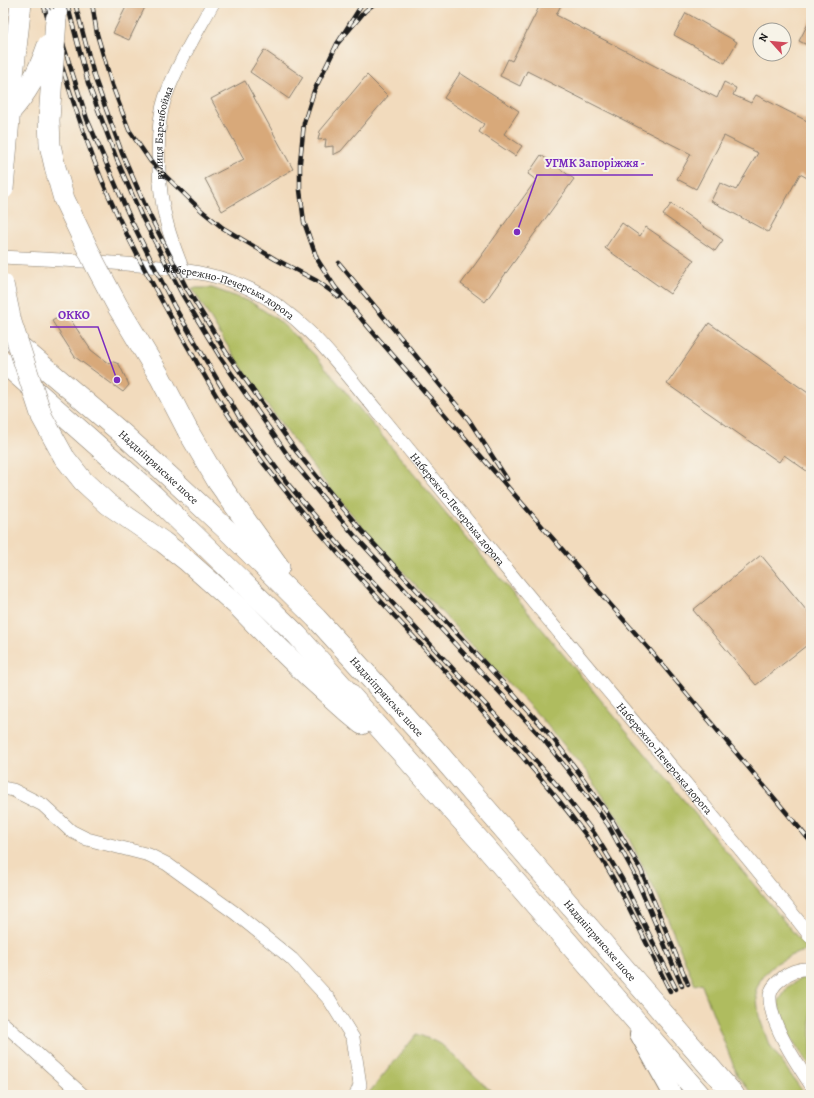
<svg xmlns="http://www.w3.org/2000/svg" width="814" height="1098" viewBox="0 0 814 1098" font-family="Alegreya,serif">
  <style>
    .green { fill: #afbc5e; stroke: #666c3d }
    .building { fill: #d8a97a }
    .lines { fill: none; stroke-linecap: round; stroke-linejoin: round }
    .street-casing { stroke: #877c6c; stroke-width: 14 }
    .secondary-casing { stroke: #877c6c; stroke-width: 20 }
    .primary-casing { stroke: #877c6c; stroke-width: 22 }
    .street { stroke: #fff; stroke-width: 13 }
    .secondary { stroke: #fff; stroke-width: 18 }
    .primary { stroke: #fff; stroke-width: 21 }
    .rail-casing { stroke: #1c1c1c; stroke-width: 4.5 }
    .rail { stroke: #f7f3e8; stroke-width: 3; stroke-dasharray: 9; stroke-linecap: butt }
    .primary-bridge-casing { stroke: #877c6c; stroke-width: 22; stroke-linecap: butt }
    .primary-bridge { stroke: #fff; stroke-width: 21 }
    .labels { text-anchor: middle; stroke-width: 4; stroke-linejoin: round; paint-order: stroke }
    .street-label { font-size: 11px; fill: #1c1c1c; stroke: #f7f3e8 }
    .leader { fill: none; stroke: #7b2cbf; stroke-width: 1.5 }
    .callout-dot { fill: #7b2cbf; stroke: #f7f3e8; stroke-width: 1.5 }
    .callout-label { font-size: 12px; text-anchor: middle; font-weight: bold; fill: #7b2cbf; stroke: #f7f3e8; stroke-width: 4; stroke-linejoin: round; paint-order: stroke }
  </style>
  <rect width="100%" height="100%" fill="#f7f3e8"/>
  <filter id="ink" filterUnits="userSpaceOnUse"><feTurbulence type="fractalNoise" baseFrequency=".025" numOctaves="2"/><feDisplacementMap in="SourceGraphic" scale="8" xChannelSelector="R" yChannelSelector="G"/><feConvolveMatrix kernelMatrix="1 2 1 2 8 2 1 2 1" color-interpolation-filters="sRGB"/></filter>
  <filter id="wash" filterUnits="userSpaceOnUse"><feTurbulence type="fractalNoise" baseFrequency=".012" numOctaves="4" result="noise"/><feDisplacementMap in="SourceGraphic" scale="16" xChannelSelector="R" yChannelSelector="G"/><feGaussianBlur stdDeviation="0.9" result="paint"/><feColorMatrix in="noise" values="0 0 0 0 0 0 0 0 0 0 0 0 0 0 0 0 0 1.4 0 .05"/><feComposite in="paint" operator="in"/></filter>
  <g filter="url(#wash)">
    <rect width="100%" height="100%" fill="#f2dbbd"/>
    <!-- green -->
    <g class="green">
      <path d="M192,288H212L251,302L278,320L315,355L808,950L792,955L775,964L762,976L756,990L759,1016L768,1042L805,1095H754L738,1077L701,983L695,985L659,898L620,821L586,771L541,718L377,544L323,480L265,402L223,339Z"/>
      <path d="M806,975L811,976V1068L787,1032L778,1002L789,986Z"/>
      <path d="M417,1034L441,1044L495,1095H367Z"/>
    </g>
    <g id="blocks">
      <!-- building -->
      <g class="building">
        <path d="M128,3H147L129,40L113,33Z"/>
        <path d="M544,3H562L556,15L717,98L724,82L736,88L733,95L751,103L756,95L811,123V180L800,174L768,232L711,201L720,183L736,190L758,153L724,136L696,189L677,179L691,154L527,71L520,86L500,76L508,59L512,61L540,5Z"/>
        <path d="M686,13L737,42L725,63L674,35Z"/>
        <path d="M811,18V47L799,41Z"/>
        <path d="M264,50L303,77L289,99L250,72Z"/>
        <path d="M460,73L519,111L504,134L522,146L515,156L479,132L484,124L444,98Z"/>
        <path d="M367,75L388,96L341,151L333,155V146L325,147L326,139L318,140L320,131Z"/>
        <path d="M245,81L293,169L222,211L205,179L244,159L211,99Z"/>
        <path d="M541,155L574,179L485,302L461,284L536,180L528,174Z"/>
        <path d="M671,204L723,240L715,251L663,215Z"/>
        <path d="M622,223L640,236L646,227L694,260L670,294L605,248Z"/>
        <path d="M66,313L91,350L109,364L111,361L119,364L129,385L123,392L75,357L52,321Z"/>
        <path d="M709,323L811,395V474L784,455L779,462L667,384Z"/>
        <path d="M761,555L811,616V642L756,685L693,610Z"/>
      </g>
    </g>
  </g>
  <g filter="url(#ink)">
    <use href="#blocks" fill-opacity="0" stroke="#877c6c" stroke-width="1"/>
    <g class="lines">
      <defs>
        <g id="street">
          <path id="s1" d="M3,257C55,260 107,261 159,267C191,271 221,275 250,289C305,315 340,367 378,412C420,463 463,515 505,567C606,691 712,811 811,937"/>
          <path id="s2" d="M183,270C177,255 171,240 167,224C158,191 154,131 165,98C177,65 196,34 213,3"/>
          <path d="M3,788L13,790L43,805L71,831L87,839L149,855L167,864L235,913L292,959L329,999L353,1038L360,1085L356,1095"/>
          <path d="M811,969C800,968 788,972 780,980C775,984 771,989 770,995C768,1021 797,1064 811,1085"/>
          <path d="M3,1023L83,1095"/>
        </g>
        <path id="secondary" d="M639,1034L673,1095"/>
        <g id="primary">
          <path d="M56,19L57,3"/>
          <path id="s3" d="M3,332L124,435L169,476L227,530L316,618L438,753L734,1095"/>
          <path d="M3,362L152,494L297,635L488,850L700,1095"/>
          <path d="M188,431L218,482L279,567"/>
          <path d="M64,457L83,481L108,504L163,542L186,560L239,607L274,643L309,677L350,714L362,724"/>
        </g>
      </defs>
      <!-- street casing -->
      <use href="#street" class="street-casing"/>
      <!-- secondary casing -->
      <use href="#secondary" class="secondary-casing"/>
      <!-- primary casing -->
      <use href="#primary" class="primary-casing"/>
      <!-- street -->
      <use href="#street" class="street"/>
      <!-- secondary -->
      <use href="#secondary" class="secondary"/>
      <!-- primary -->
      <use href="#primary" class="primary"/>
      <defs>
        <g id="rail">
          <path d="M43,3C60,62 78,121 101,178C125,236 156,292 188,347C204,374 219,403 237,428C298,512 368,588 438,663C489,719 540,774 585,834C620,882 643,938 670,991"/>
          <path d="M50,3L87,119L131,220L174,306L241,420L288,484L342,548L510,731L561,790L594,833L622,879L676,989"/>
          <path d="M67,3L88,83L117,160L141,215L182,294L220,357L289,457L354,535L544,740L574,778L608,825L634,873L682,986"/>
          <path d="M75,3L95,79L122,153L148,212L187,289L226,352L296,451L361,530L506,686L551,736L580,774L612,820L641,870L688,984"/>
          <path d="M92,3L97,34L112,85L129,130L151,162L202,211L223,228L275,259L317,281L339,297"/>
          <path d="M363,3L337,44L365,11L375,3"/>
          <path d="M337,44L314,91L304,123L300,162V190L304,222L317,259L335,287L363,321L650,650L811,842"/>
          <path d="M339,263L469,420L507,479"/>
        </g>
      </defs>
      <!-- rail casing -->
      <use href="#rail" class="rail-casing"/>
      <!-- rail -->
      <use href="#rail" class="rail"/>
      <defs>
        <g id="primary-bridge">
          <path d="M56,19L49,120L50,145L56,171L64,199L95,264L118,307L160,377L188,431"/>
          <path d="M9,113C27,93 40,69 48,45"/>
          <path d="M3,189L12,84L21,3"/>
          <path d="M3,284L11,322L42,417L64,457"/>
        </g>
      </defs>
      <!-- primary-bridge casing -->
      <use href="#primary-bridge" class="primary-bridge-casing"/>
      <!-- primary-bridge -->
      <use href="#primary-bridge" class="primary-bridge"/>
    </g>
  </g>
  <g class="labels">
    <!-- street labels -->
    <g class="street-label">
      <text dy="4" stroke="none"><textPath href="#s2" startOffset="141">вулиця Баренбойма</textPath></text>
      <text dy="4" stroke="none"><textPath href="#s1" startOffset="231">Набережно-Печерська дорога</textPath></text>
      <text dy="4" stroke="none"><textPath href="#s3" startOffset="206">Наддніпрянське шосе</textPath></text>
      <text dy="4" stroke="none"><textPath href="#s1" startOffset="555">Набережно-Печерська дорога</textPath></text>
      <text dy="4" stroke="none"><textPath href="#s3" startOffset="530">Наддніпрянське шосе</textPath></text>
      <text dy="4" stroke="none"><textPath href="#s1" startOffset="879">Набережно-Печерська дорога</textPath></text>
      <text dy="4" stroke="none"><textPath href="#s3" startOffset="854">Наддніпрянське шосе</textPath></text>
    </g>
  </g>
  <!-- callouts -->
  <path class="leader" d="M517 232L537 175H653M117 380L98 327H50"/>
  <g class="callout-dot">
    <circle cx="517" cy="232" r="4"/>
    <circle cx="117" cy="380" r="4"/>
  </g>
  <g class="callout-label">
    <text x="595" y="167">УГМК Запоріжжя -</text>
    <text x="74" y="319">ОККО</text>
  </g>
  <!-- margin -->
  <rect width="814" height="1098" fill="none" stroke="#f7f3e8" stroke-width="16"/>
  <!-- north arrow -->
  <g transform="translate(772 42) rotate(297)"><circle r="19" fill="#f7f3e8" stroke="#9f9d96"/>
  <path d="M0-3L7 15L0 10L-7 15Z" fill="#d1495b"/>
  <text y="-6" font-size="11" font-weight="bold" text-anchor="middle" fill="#1c1c1c">N</text>
  </g>
</svg>
